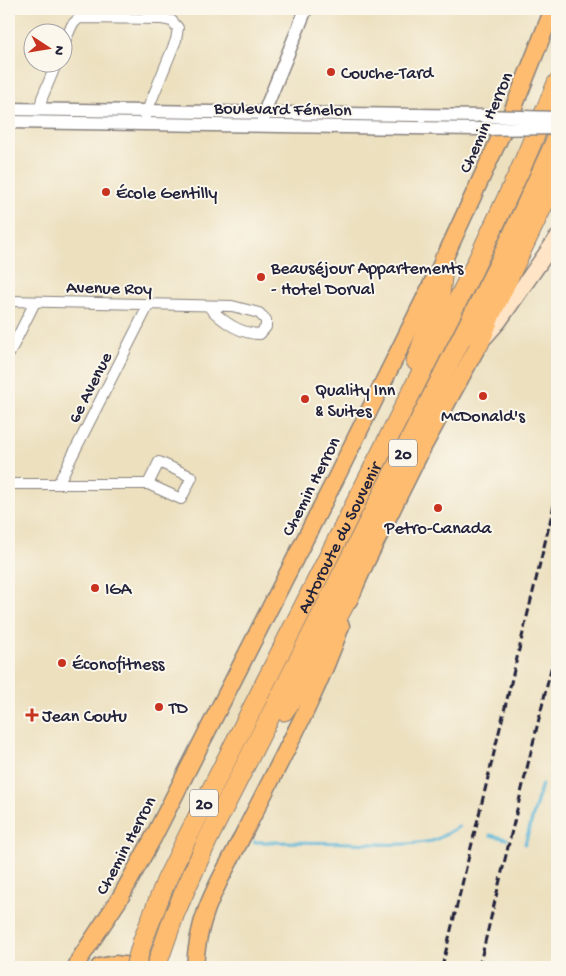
<svg xmlns="http://www.w3.org/2000/svg" width="566" height="976" viewBox="0 0 566 976" font-family="'Gochi Hand',sans-serif">
  <style>
    .lines { fill: none; stroke-linecap: round; stroke-linejoin: round }
    .stream { stroke: #59b5d7; stroke-width: 3 }
    .minor-casing { stroke: #87817d; stroke-width: 12 }
    .tertiary-casing { stroke: #87817d; stroke-width: 15 }
    .secondary-casing { stroke: #87817d; stroke-width: 18 }
    .primary-casing { stroke: #87817d; stroke-width: 19 }
    .motorway-casing { stroke: #87817d; stroke-width: 21 }
    .minor { stroke: #fff; stroke-width: 10 }
    .tertiary { stroke: #fff; stroke-width: 12 }
    .secondary { stroke: #ffe4c6; stroke-width: 15 }
    .primary { stroke: #febc70; stroke-width: 16 }
    .motorway { stroke: #febc70; stroke-width: 19 }
    .rail { stroke: #22223b; stroke-width: 3; stroke-dasharray: 8 4; stroke-linecap: butt }
    .tertiary-bridge-casing { stroke: #87817d; stroke-width: 15; stroke-linecap: butt }
    .motorway-bridge-casing { stroke: #87817d; stroke-width: 21; stroke-linecap: butt }
    .tertiary-bridge { stroke: #fff; stroke-width: 12 }
    .motorway-bridge { stroke: #febc70; stroke-width: 19 }
    .poi-dot { fill: #c8321e; stroke: #fbf7ec; stroke-width: 2 }
    .labels { text-anchor: middle; stroke-width: 4; stroke-linejoin: round; paint-order: stroke }
    .shield { fill: #fbf7ec; stroke: #636270; stroke-width: 1 }
    .shield-label { font-size: 16px; font-weight: bold; fill: #22223b }
    .poi-label { font-size: 18px; fill: #22223b; stroke: #fbf7ec; text-anchor: start }
    .street-label { font-size: 18px; fill: #22223b; stroke: #fbf7ec }
  </style>
  <rect width="100%" height="100%" fill="#fbf7ec"/>
  <filter id="ink" filterUnits="userSpaceOnUse"><feTurbulence type="fractalNoise" baseFrequency=".02" numOctaves="2"/><feDisplacementMap in="SourceGraphic" scale="10" xChannelSelector="R" yChannelSelector="G"/><feConvolveMatrix kernelMatrix="1 2 1 2 8 2 1 2 1" color-interpolation-filters="sRGB"/></filter>
  <filter id="wash" filterUnits="userSpaceOnUse"><feTurbulence type="fractalNoise" baseFrequency=".0096" numOctaves="4" result="noise"/><feDisplacementMap in="SourceGraphic" scale="20" xChannelSelector="R" yChannelSelector="G"/><feGaussianBlur stdDeviation="1.12" result="paint"/><feColorMatrix in="noise" values="0 0 0 0 0 0 0 0 0 0 0 0 0 0 0 0 0 1.4 0 .05"/><feComposite in="paint" operator="in"/></filter>
  <g filter="url(#wash)">
    <rect width="100%" height="100%" fill="#ece0bf"/>
    <g class="lines">
      <!-- stream -->
      <g class="stream">
        <path d="M490,835L507,839"/>
        <path d="M254,842C286,842 318,842 351,843C378,844 405,846 432,841C440,839 449,831 459,827"/>
        <path d="M525,844L542,784"/>
      </g>
    </g>
  </g>
  <g filter="url(#ink)">
    <g class="lines">
      <defs>
        <g id="minor">
          <path d="M62,48L72,25L79,18L162,19L172,21L178,28L176,40L145,116"/>
          <path d="M40,109L42,98L57,62"/>
          <path d="M9,301L232,306L259,313L266,320V327L260,334C239,334 222,321 208,306"/>
          <path d="M9,354L35,302"/>
          <path d="M9,484H148L181,499L192,477L159,462L148,484"/>
          <path d="M58,484L149,304"/>
        </g>
        <g id="tertiary">
          <path d="M9,109L483,116"/>
          <path d="M263,120L267,105L306,9"/>
          <path d="M9,122L477,129"/>
        </g>
        <path id="secondary" d="M485,337L499,321L557,238"/>
        <g id="primary">
          <path d="M349,600L366,562L422,449L479,344"/>
          <path d="M76,967L79,960L120,898L153,838L335,480L444,259L514,107L553,9"/>
          <path d="M99,967L115,964L139,967"/>
          <path d="M195,967C198,910 220,882 244,833C278,765 316,698 341,626"/>
        </g>
        <g id="motorway">
          <path d="M479,344L491,314L557,176"/>
          <path d="M416,361L440,295L444,259"/>
          <path d="M284,711L311,672L330,631L353,589"/>
          <path id="s1" d="M143,940L166,881L189,834L473,270L521,168L557,83"/>
          <path d="M156,967L175,913L208,839L500,262L557,138"/>
        </g>
      </defs>
      <!-- minor casing -->
      <use href="#minor" class="minor-casing"/>
      <!-- tertiary casing -->
      <use href="#tertiary" class="tertiary-casing"/>
      <!-- secondary casing -->
      <use href="#secondary" class="secondary-casing"/>
      <!-- primary casing -->
      <use href="#primary" class="primary-casing"/>
      <!-- motorway casing -->
      <use href="#motorway" class="motorway-casing"/>
      <!-- minor -->
      <use href="#minor" class="minor"/>
      <!-- tertiary -->
      <use href="#tertiary" class="tertiary"/>
      <!-- secondary -->
      <use href="#secondary" class="secondary"/>
      <!-- primary -->
      <use href="#primary" class="primary"/>
      <!-- motorway -->
      <use href="#motorway" class="motorway"/>
      <!-- rail -->
      <g class="rail">
        <path d="M442,967L557,493"/>
        <path d="M479,967L557,644"/>
      </g>
      <defs>
        <g id="tertiary-bridge">
          <path d="M483,116L557,118"/>
          <path d="M477,129L557,128"/>
        </g>
        <path id="motorway-bridge" d="M135,967L143,940"/>
      </defs>
      <!-- tertiary-bridge casing -->
      <use href="#tertiary-bridge" class="tertiary-bridge-casing"/>
      <!-- motorway-bridge casing -->
      <use href="#motorway-bridge" class="motorway-bridge-casing"/>
      <!-- tertiary-bridge -->
      <use href="#tertiary-bridge" class="tertiary-bridge"/>
      <!-- motorway-bridge -->
      <use href="#motorway-bridge" class="motorway-bridge"/>
    </g>
  </g>
  <!-- markers -->
  <g class="poi-dot">
    <circle cx="331" cy="72" r="5"/>
    <circle cx="106" cy="192" r="5"/>
    <circle cx="261" cy="277" r="5"/>
    <circle cx="483" cy="396" r="5"/>
    <circle cx="305" cy="399" r="5"/>
    <circle cx="438" cy="508" r="5"/>
    <circle cx="95" cy="588" r="5"/>
    <circle cx="62" cy="663" r="5"/>
    <circle cx="159" cy="707" r="5"/>
    <path d="M29.5 707.5h5v5h5v5h-5v5h-5v-5h-5v-5h5z"/>
  </g>
  <g class="labels">
    <!-- shield labels -->
    <g class="shield">
      <rect x="389" y="439.5" width="28" height="27" rx="4"/>
      <rect x="190" y="789.5" width="28" height="27" rx="4"/>
    </g>
    <g class="shield-label">
      <text x="403" y="459">20</text>
      <text x="204" y="809">20</text>
    </g>
    <!-- poi labels -->
    <g class="poi-label">
      <text x="341" y="78">Couche-Tard</text>
      <text x="116" y="198">École Gentilly</text>
      <text x="271" y="273">Beauséjour Appartements<tspan x="271" dy="21">- Hotel Dorval</tspan></text>
      <text x="315" y="395">Quality Inn<tspan x="315" dy="21">&amp; Suites</tspan></text>
      <text x="483" y="421" text-anchor="middle">McDonald's</text>
      <text x="438" y="533" text-anchor="middle">Petro-Canada</text>
      <text x="105" y="594">IGA</text>
      <text x="72" y="669">Éconofitness</text>
      <text x="169" y="713">TD</text>
      <text x="42" y="721">Jean Coutu</text>
    </g>
    <!-- street labels -->
    <g class="street-label">
      <text transform="translate(283 108) rotate(1)" y="6">Boulevard Fénelon</text>
      <text transform="translate(485 122) rotate(-66)" y="6">Chemin Herron</text>
      <text transform="translate(109 287) rotate(1)" y="6">Avenue Roy</text>
      <text transform="translate(89 387) rotate(-63)" y="6">6e Avenue</text>
      <text transform="translate(310 486) rotate(-63)" y="6">Chemin Herron</text>
      <text dy="6" stroke="none"><textPath href="#s1" startOffset="448">Autoroute du Souvenir</textPath></text>
      <text transform="translate(125 845) rotate(-62)" y="6">Chemin Herron</text>
    </g>
  </g>
  <!-- margin -->
  <rect width="566" height="976" fill="none" stroke="#fbf7ec" stroke-width="30"/>
  <!-- north arrow -->
  <g transform="translate(48 48) rotate(102)"><circle r="24" fill="#fbf7ec" stroke="#a4a2a5"/>
  <path d="M0-4L9 19L0 12L-9 19Z" fill="#c8321e"/>
  <text y="-8" font-size="14" font-weight="bold" text-anchor="middle" fill="#22223b">N</text>
  </g>
</svg>
